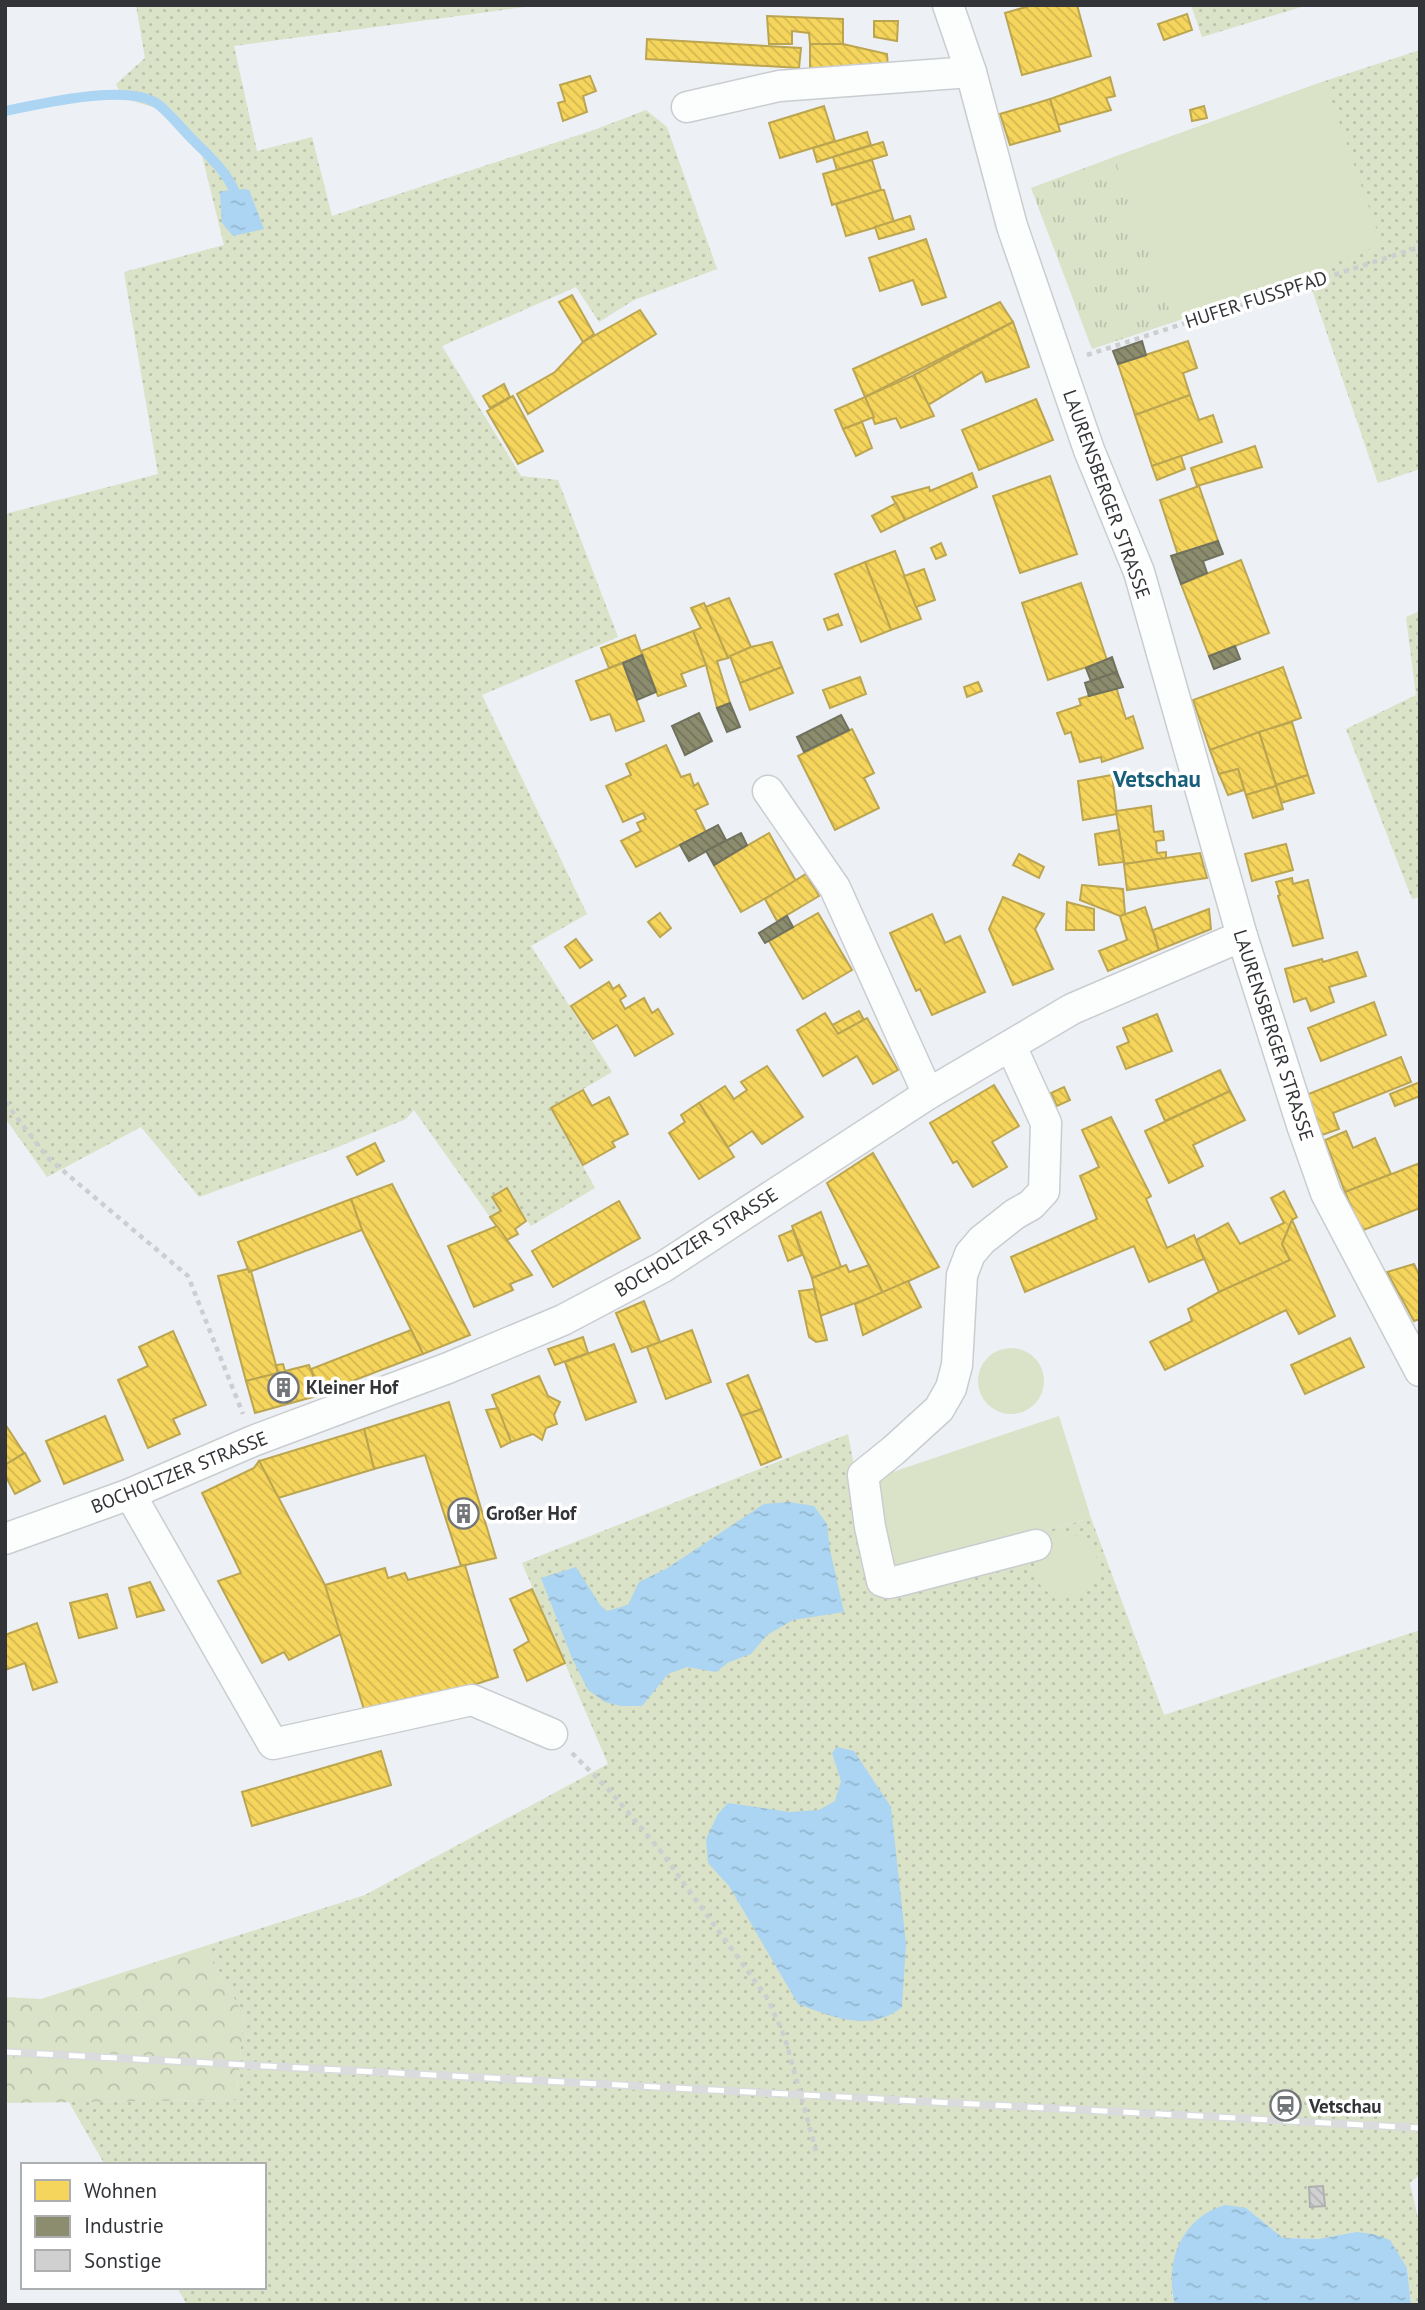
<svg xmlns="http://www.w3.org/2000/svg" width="1425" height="2310" viewBox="0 0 1425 2310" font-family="'PT Sans',sans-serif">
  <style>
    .grass { fill: url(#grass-dots) }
    .forest { fill: url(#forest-crowns) }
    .park { fill: url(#park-tufts) }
    .garden { fill: #dae2c7 }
    .water { fill: url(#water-ripples) }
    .homes { fill: url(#homes-back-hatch); stroke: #bba551; stroke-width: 2 }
    .industry { fill: url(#industry-back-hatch); stroke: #71725e; stroke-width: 2 }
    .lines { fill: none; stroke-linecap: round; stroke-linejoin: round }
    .stream { stroke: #abd5f2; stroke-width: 10 }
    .building { fill: url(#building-back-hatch); stroke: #aeafaf; stroke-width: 2 }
    .minor-casing { stroke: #cacdd0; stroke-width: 33 }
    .path { stroke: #cdced0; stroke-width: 4.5; stroke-dasharray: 5 5; stroke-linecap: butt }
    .minor { stroke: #fcfdfd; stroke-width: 30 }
    .rail-casing { stroke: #d9dbdc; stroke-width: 8 }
    .rail { stroke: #fff; stroke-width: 5; stroke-dasharray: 16; stroke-linecap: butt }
    .labels { text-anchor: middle; stroke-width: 7; stroke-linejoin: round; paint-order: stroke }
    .street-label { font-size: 19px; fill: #323437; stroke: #fff }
    .poi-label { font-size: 19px; font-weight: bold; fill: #323437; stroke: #fff; text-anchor: start }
    .quarter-label { font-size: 23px; font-weight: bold; fill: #175e79; stroke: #fff }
  </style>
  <defs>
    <pattern id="grass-dots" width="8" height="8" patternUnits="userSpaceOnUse" patternTransform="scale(1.75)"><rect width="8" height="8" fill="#dae2c7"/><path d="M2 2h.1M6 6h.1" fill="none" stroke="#bcc2ac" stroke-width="1.8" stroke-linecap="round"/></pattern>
    <pattern id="forest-crowns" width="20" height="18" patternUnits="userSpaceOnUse" patternTransform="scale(1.75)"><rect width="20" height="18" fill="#dae2c7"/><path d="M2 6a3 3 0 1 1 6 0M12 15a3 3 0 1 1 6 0" fill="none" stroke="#bcc2ac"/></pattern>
    <pattern id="park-tufts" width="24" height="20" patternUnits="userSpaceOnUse" patternTransform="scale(1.75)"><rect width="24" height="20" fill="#dae2c7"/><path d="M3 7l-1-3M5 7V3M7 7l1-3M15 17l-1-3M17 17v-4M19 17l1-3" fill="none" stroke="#bcc2ac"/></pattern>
    <pattern id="water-ripples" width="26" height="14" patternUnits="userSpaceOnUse" patternTransform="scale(1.75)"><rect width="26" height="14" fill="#abd5f2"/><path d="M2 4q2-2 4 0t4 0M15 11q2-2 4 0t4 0" fill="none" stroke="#94b7d0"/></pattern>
    <pattern id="homes-back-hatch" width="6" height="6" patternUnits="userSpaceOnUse" patternTransform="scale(1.75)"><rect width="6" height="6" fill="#f6d55c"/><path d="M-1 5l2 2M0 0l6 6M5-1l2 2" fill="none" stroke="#d3b751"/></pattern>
    <pattern id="industry-back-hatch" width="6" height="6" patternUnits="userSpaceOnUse" patternTransform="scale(1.75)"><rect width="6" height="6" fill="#8c8c6e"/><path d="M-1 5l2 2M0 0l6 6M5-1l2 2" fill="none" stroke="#73735b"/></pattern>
    <pattern id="building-back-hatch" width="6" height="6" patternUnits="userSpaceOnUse" patternTransform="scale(1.75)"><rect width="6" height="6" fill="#d0d0d0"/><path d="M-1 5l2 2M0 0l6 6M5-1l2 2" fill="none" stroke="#b3b3b3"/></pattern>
  </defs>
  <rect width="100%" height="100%" fill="#edf0f4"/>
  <!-- grass -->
  <g class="grass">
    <path d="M136,5H540L234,46L257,151L312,137L332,216L594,130L646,110L667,127L717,269L634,300L599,322L576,287L442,346L521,476L558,480L618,637L482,695L587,914L531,946L612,1072L551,1108L595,1188L531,1226L507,1189L493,1197L501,1211L490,1217L414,1110L406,1119L333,1149L199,1197L141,1127L47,1177L5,1118V514L158,474L124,272L224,245L199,143L156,108L123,98L116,84L145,58Z"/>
    <path d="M1191,5H1308L1202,37Z"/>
    <path d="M1420,50V469L1378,483L1306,272L1174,322L1114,157L1325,81Z"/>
    <path d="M1420,611V897L1412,899L1346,729L1416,695L1406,617Z"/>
    <path d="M848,1434L857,1483L885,1576L1091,1518L1164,1715L1420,1630V2174L1410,2183L1420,2227V2305H1411L1407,2268L1356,2232L1318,2239L1283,2238L1246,2208L1172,2292L1175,2305H187L177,2287H264V2165H105L69,2102L236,2100L244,2016L205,1946L365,1895L608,1764L522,1563Z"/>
  </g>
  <!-- forest -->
  <path class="forest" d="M205,1946L244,2016L236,2100L5,2103V1997L41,1999Z"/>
  <!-- park -->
  <path class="park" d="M1114,157L1174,322L1092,349L1031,188Z"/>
  <!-- garden -->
  <g class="garden">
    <path d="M1325,81L1382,245L1278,281L1174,322L1114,157Z"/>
    <circle cx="1011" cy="1381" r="33"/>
    <path d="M1059,1416L1091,1518L885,1576L869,1480Z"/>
    <circle cx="1066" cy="1566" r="32"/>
  </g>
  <!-- water -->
  <g class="water">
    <path d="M245,189L249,190L264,229L233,236L222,223L220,193L222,191Z"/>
    <path d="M789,1502L814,1506L827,1524L830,1550L844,1612L793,1620L767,1635L751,1654L729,1662L716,1672L687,1667L668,1674L642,1706H621L605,1702L588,1690L572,1658L541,1578L576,1567L600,1605L607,1611L628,1605L639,1582L666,1569L764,1504Z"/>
    <path d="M837,1747L854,1751L891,1807L906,1944L902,2007C870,2033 833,2017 798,2004L729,1886L708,1863L706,1839L718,1814L728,1803L790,1812L819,1810L835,1801L841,1781L832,1753Z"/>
    <path d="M1225,2205L1246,2208L1283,2238L1318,2239L1356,2232L1373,2234L1390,2240L1407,2268L1411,2305H1175C1164,2262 1181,2218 1225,2205Z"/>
  </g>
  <!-- homes -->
  <g class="homes">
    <path d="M1033,5H1077L1091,56L1022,75L1005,13Z"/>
    <path d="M1187,14L1192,30L1164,40L1158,24Z"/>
    <path d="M767,16L843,19V44H810L809,33L792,31V44H769Z"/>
    <path d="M874,21H898L897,41L874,37Z"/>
    <path d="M647,39L801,48L799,68L646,59Z"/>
    <path d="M810,44H843L887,54L888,69H810Z"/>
    <path d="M590,76L596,91L583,96L587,112L563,121L558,103L565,101L560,85Z"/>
    <path d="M1110,77L1115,96L1106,98L1111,110L1058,125L1050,99Z"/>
    <path d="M1050,99L1060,131L1010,145L1000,114Z"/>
    <path d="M824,106L835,141L780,158L769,123Z"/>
    <path d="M1204,106L1207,118L1192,121L1190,110Z"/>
    <path d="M867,132L871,145L817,162L813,148Z"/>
    <path d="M883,142L887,155L837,170L833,157Z"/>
    <path d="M872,160L881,190L832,205L823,174Z"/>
    <path d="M881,190H884L894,222L846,236L836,204Z"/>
    <path d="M910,216L914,229L879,239L875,227Z"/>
    <path d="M926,239L946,297L922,305L913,280L880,291L869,258Z"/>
    <path d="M572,295L594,334L583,342L559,302Z"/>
    <path d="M1000,302L1013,322L865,397L853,369Z"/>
    <path d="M640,310L656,334L528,414L517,394L555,372L583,342Z"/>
    <path d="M1013,322L1029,367L986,382L982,372L928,405L914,375Z"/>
    <path d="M1188,341L1197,368L1183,373L1190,395L1135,415L1118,364Z"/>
    <path d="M914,375L934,416L901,428L896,418L875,424L865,397Z"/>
    <path d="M504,384L510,397L490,408L483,396Z"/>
    <path d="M1190,395L1199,420L1213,415L1222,442L1152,466L1135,415Z"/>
    <path d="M513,396L543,451L518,464L487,411Z"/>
    <path d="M865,397L874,417L843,429L835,410Z"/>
    <path d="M1036,399L1053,440L979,470L962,430Z"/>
    <path d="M862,422L872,448L856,456L843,429Z"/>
    <path d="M1255,446L1262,467L1197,486L1191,468Z"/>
    <path d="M1181,456L1185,469L1157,480L1152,466Z"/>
    <path d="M972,473L977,487L905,520L892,497L929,487L930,491Z"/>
    <path d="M1050,476L1077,554L1020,573L993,496Z"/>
    <path d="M1199,486L1218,541L1178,555L1160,500Z"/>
    <path d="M896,503L905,520L881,532L872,516Z"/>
    <path d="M941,543L946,555L936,559L931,548Z"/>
    <path d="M895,551L921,619L891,630L865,562Z"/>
    <path d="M1241,560L1269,633L1209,656L1181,584Z"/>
    <path d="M865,562L891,630L861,642L835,574Z"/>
    <path d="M924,569L935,600L916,607L904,576Z"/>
    <path d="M1081,583L1107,660L1048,680L1022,603Z"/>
    <path d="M729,598L751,647L728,658L705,607Z"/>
    <path d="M704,603L728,658L717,661L730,703L717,708L706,665L693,631L701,628L691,608Z"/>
    <path d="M838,614L842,625L828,630L824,619Z"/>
    <path d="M693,631L706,665L681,674L686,686L658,696L641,651Z"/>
    <path d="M635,635L642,655L609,668L601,648Z"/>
    <path d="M772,642L782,667L740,683L730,656L751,647Z"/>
    <path d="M623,663L644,721L616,731L610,714L591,720L576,681Z"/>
    <path d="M782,667L793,693L750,710L740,683Z"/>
    <path d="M1283,667L1301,718L1210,750L1193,700Z"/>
    <path d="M860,677L866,694L830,708L823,690Z"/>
    <path d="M978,682L982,691L967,697L964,687Z"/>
    <path d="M1116,687L1126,719L1133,716L1143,748L1102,762L1101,757L1080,762L1071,732L1065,734L1057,713L1081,705L1079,699Z"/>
    <path d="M1292,722L1308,775L1276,785L1259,732Z"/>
    <path d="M852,729L874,773L864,778L879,808L835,830L798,756Z"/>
    <path d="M1259,732L1276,786L1246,795L1238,769L1219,774L1210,750Z"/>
    <path d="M666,745L681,777L690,774L694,786L698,783L708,804L695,810L706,832L636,867L621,841L641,831L637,823L646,819L643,813L623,822L606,786L631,775L626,764Z"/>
    <path d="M1238,769L1244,790L1228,795L1219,774Z"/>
    <path d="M1112,775L1117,814L1083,820L1078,781Z"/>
    <path d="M1308,775L1314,793L1281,803L1276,785Z"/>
    <path d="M1276,786L1283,809L1253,818L1246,795Z"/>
    <path d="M1151,806L1154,832L1163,831L1164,840L1156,841L1157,853L1166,852V858L1124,864L1116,811Z"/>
    <path d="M1119,830L1124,862L1099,865L1095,834Z"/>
    <path d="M769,833L796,881L741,912L714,865Z"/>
    <path d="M1286,844L1293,870L1252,881L1245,854Z"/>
    <path d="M1200,853L1207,878L1127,890L1124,864Z"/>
    <path d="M1019,854L1044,867L1039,878L1013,865Z"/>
    <path d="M806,874L819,896L777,921L765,899Z"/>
    <path d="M1292,878L1293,884L1308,880L1323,938L1293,946L1278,896L1280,895L1276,882Z"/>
    <path d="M1082,885L1123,889L1125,914L1120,916L1080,900Z"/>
    <path d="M1003,897L1044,914L1035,929L1053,969L1013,985L989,929Z"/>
    <path d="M1067,902L1094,909V930H1066Z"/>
    <path d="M1145,907L1159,950L1108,971L1099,951L1127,940L1120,916Z"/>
    <path d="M1209,909L1211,929L1159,950L1153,930Z"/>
    <path d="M660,913L671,928L660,937L648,922Z"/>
    <path d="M818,913L852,970L803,999L769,941Z"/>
    <path d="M932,914L945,943L960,936L985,992L932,1015L920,989L916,991L890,933Z"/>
    <path d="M576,939L592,960L580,968L565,947Z"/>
    <path d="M1357,952L1366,976L1329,987L1334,1002L1311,1011L1306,998L1294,1002L1285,969L1322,959L1323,962Z"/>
    <path d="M609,982L613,989L619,985L626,996L620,1000L625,1009L644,998L652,1013L658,1009L673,1034L635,1056L617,1025L593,1039L571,1006Z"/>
    <path d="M1374,1002L1386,1035L1321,1061L1308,1028Z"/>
    <path d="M859,1011L864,1020L838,1034L832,1025Z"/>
    <path d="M825,1013L838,1034L867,1018L898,1070L873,1084L857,1056L823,1076L797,1030Z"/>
    <path d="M1157,1014L1172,1051L1126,1069L1117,1047L1129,1042L1123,1028Z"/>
    <path d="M1401,1057L1411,1082L1333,1113L1339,1129L1322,1135L1306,1095Z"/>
    <path d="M767,1066L803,1117L762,1144L752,1131L728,1147L699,1103L725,1086L734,1099L747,1090L741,1082Z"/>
    <path d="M1220,1070L1230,1091L1165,1121L1156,1100Z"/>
    <path d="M1420,1082V1096L1395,1106L1390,1094Z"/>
    <path d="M994,1085L1019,1126L992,1142L1007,1167L973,1187L957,1161L953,1163L930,1123Z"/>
    <path d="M1064,1087L1070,1100L1057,1106L1051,1093Z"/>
    <path d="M583,1090L592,1106L609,1097L628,1134L612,1142L615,1147L583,1165L551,1108Z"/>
    <path d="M1230,1091L1245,1120L1193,1145L1203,1166L1169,1183L1145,1131Z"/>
    <path d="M699,1103L734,1157L699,1179L669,1133L685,1122L681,1115Z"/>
    <path d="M1111,1117L1151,1196L1146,1199L1167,1248L1194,1235L1204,1259L1149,1282L1134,1246L1025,1292L1011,1257L1097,1219L1080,1176L1099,1167L1082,1130Z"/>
    <path d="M1346,1131L1353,1148L1375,1138L1391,1174L1345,1192L1325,1140Z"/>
    <path d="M375,1143L384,1161L357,1175L347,1157Z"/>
    <path d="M873,1153L939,1267L883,1293L827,1183Z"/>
    <path d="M1420,1163V1208L1361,1231L1345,1192Z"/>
    <path d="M392,1184L470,1335L423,1354L362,1230L351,1199Z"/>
    <path d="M507,1188L526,1221L515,1229L518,1234L507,1240L490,1217L501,1211L492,1197Z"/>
    <path d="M1284,1191L1297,1217L1292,1220L1282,1244L1290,1260L1219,1292L1196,1240L1228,1223L1240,1244L1284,1223L1271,1198Z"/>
    <path d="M351,1199L362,1230L249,1272L238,1242Z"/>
    <path d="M619,1201L640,1238L553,1287L532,1251Z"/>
    <path d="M821,1212L841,1267L812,1278L792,1226Z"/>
    <path d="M1292,1220L1335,1316L1299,1334L1286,1310L1165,1370L1150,1342L1192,1321L1188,1309L1219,1292L1290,1260L1282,1244Z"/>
    <path d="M497,1226L532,1275L510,1284L513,1290L474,1307L448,1246Z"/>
    <path d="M793,1230L802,1255L788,1261L779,1236Z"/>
    <path d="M1414,1264L1420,1277V1319L1414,1321L1387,1272Z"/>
    <path d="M846,1265L849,1272L869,1265L883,1293L820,1316L812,1278Z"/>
    <path d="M248,1269L249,1272L251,1271L278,1373L246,1381L218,1276Z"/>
    <path d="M908,1281L921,1307L863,1335L855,1304Z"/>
    <path d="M814,1289L827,1340L816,1342L809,1337L799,1291Z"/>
    <path d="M644,1301L660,1342L632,1352L616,1313Z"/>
    <path d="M411,1330L423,1354L321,1393L311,1369Z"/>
    <path d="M692,1330L711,1382L666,1399L647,1347Z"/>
    <path d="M173,1331L206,1405L173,1419L180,1434L148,1448L118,1380L148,1366L139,1347Z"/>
    <path d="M583,1337L588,1353L555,1365L548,1349Z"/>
    <path d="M1350,1338L1364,1367L1305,1394L1291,1365Z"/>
    <path d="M614,1344L636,1402L586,1420L565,1362Z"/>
    <path d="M283,1364L285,1371L309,1365L320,1395L255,1413L246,1381L278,1373L276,1365Z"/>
    <path d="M748,1375L762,1409L741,1416L727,1384Z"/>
    <path d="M539,1376L548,1396L560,1402L554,1415L557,1424L546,1428L542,1440L533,1434L511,1442L492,1395Z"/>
    <path d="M449,1402L496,1558L461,1566L425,1455L374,1469L364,1429Z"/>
    <path d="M498,1408L511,1442L501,1447L486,1410Z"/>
    <path d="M762,1409L781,1457L761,1465L741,1416Z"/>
    <path d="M105,1416L123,1460L64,1484L46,1441Z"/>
    <path d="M5,1424L24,1453L5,1465Z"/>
    <path d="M364,1429L374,1469L278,1498L259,1461Z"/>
    <path d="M25,1453L40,1481L15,1494L5,1475V1465Z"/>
    <path d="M259,1461L325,1585L341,1634L289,1660L284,1652L262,1663L218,1581L241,1573L202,1493L254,1468Z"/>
    <path d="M465,1565L498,1677L367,1719L325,1585L385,1568L388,1578L405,1573L408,1580Z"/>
    <path d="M150,1582L164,1610L137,1617L129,1588Z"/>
    <path d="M532,1589L565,1663L527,1681L514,1650L529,1641L510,1599Z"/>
    <path d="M107,1594L117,1628L79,1638L70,1603Z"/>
    <path d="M37,1623L57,1682L33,1690L25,1663L5,1670V1635Z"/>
    <path d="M381,1751L391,1785L252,1826L242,1792Z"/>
  </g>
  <!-- industry -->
  <g class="industry">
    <path d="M1142,341L1146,355L1118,364L1113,351Z"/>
    <path d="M1218,541L1223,554L1203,561L1207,573L1181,584L1171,556Z"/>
    <path d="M1235,646L1240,659L1214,669L1209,656Z"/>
    <path d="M642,655L656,692L637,700L623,663Z"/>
    <path d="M1112,657L1117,672L1091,681L1086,668Z"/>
    <path d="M1117,672L1123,687L1089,696L1085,683Z"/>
    <path d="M730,703L740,727L727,732L717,708Z"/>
    <path d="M699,713L712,741L685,755L672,726Z"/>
    <path d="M841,715L849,730L804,752L797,737Z"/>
    <path d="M718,825L726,840L689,861L680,845Z"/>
    <path d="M741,833L747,845L714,865L706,851Z"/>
    <path d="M787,916L793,927L765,943L759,933Z"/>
  </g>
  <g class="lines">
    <!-- stream -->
    <path class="stream" d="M5,111C41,104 129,82 159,105C171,115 182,129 193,140C208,155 225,170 234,190"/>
  </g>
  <!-- building -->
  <path class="building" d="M1323,2186L1325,2206L1310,2207L1309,2187Z"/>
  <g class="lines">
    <defs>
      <g id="minor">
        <path d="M948,5L971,72L1012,226L1089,450L1139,572L1242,936L1302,1125L1326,1193L1420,1371"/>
        <path d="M687,107L779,86L971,72"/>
        <path d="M768,791L835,888L928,1094"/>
        <path d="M1011,1046L1046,1123L1044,1191L1031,1205L1015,1214L982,1240L970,1254L962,1275L957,1365L951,1388L939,1409L894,1450L863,1475L870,1527L882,1581L888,1583L898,1581L1036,1545"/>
        <path d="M130,1494L273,1744L472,1700L552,1734"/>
        <path d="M5,1539L130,1494L253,1441L448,1368L563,1320L663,1267L928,1094L1072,1009L1242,936"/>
      </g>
    </defs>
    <!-- minor casing -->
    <use href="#minor" class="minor-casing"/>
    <!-- path -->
    <g class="path">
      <path d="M1087,355L1420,247"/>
      <path d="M5,1102L48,1158L188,1276L243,1414"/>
      <path d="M572,1753L610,1791L659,1849L768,1999L785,2038L816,2151"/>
    </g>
    <!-- minor -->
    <use href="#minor" class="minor"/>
    <defs>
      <path id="rail" d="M5,2052L1420,2128"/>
    </defs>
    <!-- rail casing -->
    <use href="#rail" class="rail-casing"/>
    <!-- rail -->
    <use href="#rail" class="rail"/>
  </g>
  <!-- icons -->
  <defs>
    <symbol id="building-ring" viewBox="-11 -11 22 22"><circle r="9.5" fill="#fff" stroke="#737679" stroke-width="1.5"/><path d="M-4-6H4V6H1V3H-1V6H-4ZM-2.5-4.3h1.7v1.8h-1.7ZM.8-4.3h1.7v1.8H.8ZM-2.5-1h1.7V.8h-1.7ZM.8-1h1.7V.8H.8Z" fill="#737679"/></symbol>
    <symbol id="station-ring" viewBox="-11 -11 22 22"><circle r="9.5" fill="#fff" stroke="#737679" stroke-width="1.5"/><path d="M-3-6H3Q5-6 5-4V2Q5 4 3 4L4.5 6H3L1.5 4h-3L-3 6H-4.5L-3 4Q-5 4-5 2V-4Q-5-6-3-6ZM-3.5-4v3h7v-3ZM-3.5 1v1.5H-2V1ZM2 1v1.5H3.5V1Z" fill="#737679"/></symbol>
  </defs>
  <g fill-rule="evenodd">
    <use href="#building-ring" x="266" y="1370" width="35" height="35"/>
    <use href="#building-ring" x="446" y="1496" width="35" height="35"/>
    <use href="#station-ring" x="1268" y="2088" width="35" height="35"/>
  </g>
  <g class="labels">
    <!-- street labels -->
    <g class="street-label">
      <text transform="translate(1256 299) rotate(-18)" y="7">HUFER FUSSPFAD</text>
      <text transform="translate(1107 494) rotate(70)" y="7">LAURENSBERGER STRASSE</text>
      <text transform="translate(1274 1035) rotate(72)" y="7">LAURENSBERGER STRASSE</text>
      <text transform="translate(696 1242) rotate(-32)" y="7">BOCHOLTZER STRASSE</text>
      <text transform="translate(179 1472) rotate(-22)" y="7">BOCHOLTZER STRASSE</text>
    </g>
    <!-- poi labels -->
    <g class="poi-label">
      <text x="306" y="1394">Kleiner Hof</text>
      <text x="486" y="1520">Großer Hof</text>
      <text x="1309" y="2113">Vetschau</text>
    </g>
    <!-- quarter labels -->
    <g class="quarter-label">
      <text x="1157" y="787">Vetschau</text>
    </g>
  </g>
  <!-- border -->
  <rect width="1425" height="2310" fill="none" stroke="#323437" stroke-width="14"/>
  <!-- legend -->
  <rect x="21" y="2163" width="245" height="126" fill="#ffffff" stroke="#adaeaf" stroke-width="2"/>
  <rect x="35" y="2180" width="35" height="21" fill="#f6d55c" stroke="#adaeaf" stroke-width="2"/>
  <text x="84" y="2198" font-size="21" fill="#323437">Wohnen</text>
  <rect x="35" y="2216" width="35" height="21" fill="#8c8c6e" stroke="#adaeaf" stroke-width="2"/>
  <text x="84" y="2233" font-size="21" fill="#323437">Industrie</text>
  <rect x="35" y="2250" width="35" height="21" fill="#d0d0d0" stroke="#adaeaf" stroke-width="2"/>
  <text x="84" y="2268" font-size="21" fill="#323437">Sonstige</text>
</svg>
